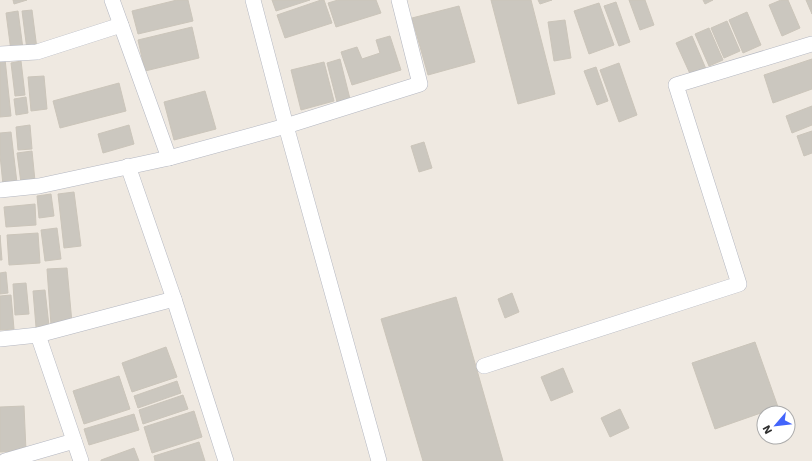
<svg xmlns="http://www.w3.org/2000/svg" width="812" height="461" viewBox="0 0 812 461" font-family="'Work Sans',sans-serif">
  <style>
    .building { fill: #cbc7bf; stroke: #cbc5ba }
    .lines { fill: none; stroke-linecap: round; stroke-linejoin: round }
    .minor-casing { stroke: #b4b7c1; stroke-width: 16 }
    .minor { stroke: #fff; stroke-width: 15 }
  </style>
  <rect width="100%" height="100%" fill="#efe9e1"/>
  <!-- building -->
  <g class="building">
    <path d="M13,0H27L14,4Z"/>
    <path d="M177,0H188L193,21L138,34L132,11Z"/>
    <path d="M272,0H310L276,11Z"/>
    <path d="M321,0H324L332,23L285,38L277,15Z"/>
    <path d="M338,0H376L381,13L336,27L328,3Z"/>
    <path d="M491,0H531L555,94L518,104Z"/>
    <path d="M538,0H552L540,4Z"/>
    <path d="M629,0H645L654,25L640,30Z"/>
    <path d="M703,0H713L705,4Z"/>
    <path d="M781,0H788L800,28L782,36L769,5Z"/>
    <path d="M806,0H812V14Z"/>
    <path d="M616,2L630,42L619,46L604,6Z"/>
    <path d="M599,3L614,45L589,54L574,11Z"/>
    <path d="M459,6L475,62L428,75L412,18Z"/>
    <path d="M32,10L37,49L27,50L22,11Z"/>
    <path d="M18,11L23,49L11,51L6,13Z"/>
    <path d="M747,12L761,45L743,53L729,20Z"/>
    <path d="M565,20L571,58L554,61L548,22Z"/>
    <path d="M727,21L740,51L724,58L711,28Z"/>
    <path d="M192,27L199,58L145,71L138,40Z"/>
    <path d="M709,28L723,60L709,66L695,34Z"/>
    <path d="M390,36L401,70L352,85L341,52L357,47L362,59L380,53L376,40Z"/>
    <path d="M692,36L706,69L691,76L676,43Z"/>
    <path d="M0,59H5L11,116L0,117Z"/>
    <path d="M340,59L350,99L337,102L327,63Z"/>
    <path d="M812,59V89L773,103L764,75Z"/>
    <path d="M21,61L25,95L15,96L11,63Z"/>
    <path d="M324,62L334,101L301,110L291,70Z"/>
    <path d="M619,63L637,115L619,122L600,70Z"/>
    <path d="M596,67L608,101L597,105L584,71Z"/>
    <path d="M44,76L47,109L31,111L28,77Z"/>
    <path d="M119,83L126,111L60,128L53,101Z"/>
    <path d="M205,91L216,129L174,140L164,102Z"/>
    <path d="M26,97L28,113L16,115L14,99Z"/>
    <path d="M812,106V125L792,133L786,116Z"/>
    <path d="M30,125L32,149L18,150L16,127Z"/>
    <path d="M129,125L134,144L103,153L98,134Z"/>
    <path d="M812,131V153L804,156L797,136Z"/>
    <path d="M11,132L17,183L3,185L0,155V133Z"/>
    <path d="M424,142L432,168L419,172L411,146Z"/>
    <path d="M32,151L35,181L21,183L17,153Z"/>
    <path d="M74,192L81,246L64,248L58,194Z"/>
    <path d="M51,194L54,216L39,218L37,196Z"/>
    <path d="M35,204L36,225L6,227L4,207Z"/>
    <path d="M57,228L61,259L45,261L41,230Z"/>
    <path d="M38,233L40,263L9,265L7,235Z"/>
    <path d="M0,235L2,260H0Z"/>
    <path d="M67,268L72,323L51,325L47,269Z"/>
    <path d="M6,272L8,293L0,294V273Z"/>
    <path d="M26,283L29,314L15,315L13,284Z"/>
    <path d="M45,290L49,326L36,327L33,291Z"/>
    <path d="M512,293L519,312L505,318L498,299Z"/>
    <path d="M11,295L14,329L0,330V296Z"/>
    <path d="M456,297L503,461H423L381,319Z"/>
    <path d="M755,342L778,407L715,429L692,363Z"/>
    <path d="M166,347L177,377L132,392L122,363Z"/>
    <path d="M563,368L573,392L551,401L541,377Z"/>
    <path d="M119,376L130,409L84,424L73,391Z"/>
    <path d="M177,381L181,393L138,408L134,396Z"/>
    <path d="M183,395L188,409L143,424L139,410Z"/>
    <path d="M24,406L26,451L0,452V407Z"/>
    <path d="M620,409L629,428L610,437L601,418Z"/>
    <path d="M194,411L202,437L152,453L144,427Z"/>
    <path d="M134,414L139,430L89,445L84,429Z"/>
    <path d="M199,442L205,461H155L154,456Z"/>
    <path d="M134,448L139,461H101V460Z"/>
  </g>
  <g class="lines">
    <defs>
      <g id="minor">
        <path d="M112,0L169,158"/>
        <path d="M253,0L286,126L379,461"/>
        <path d="M0,54L37,52L121,25"/>
        <path d="M128,166L174,299L226,461"/>
        <path d="M0,190L39,186L169,158L286,126L420,84L399,0"/>
        <path d="M38,335L81,461"/>
        <path d="M0,339L38,335L174,299"/>
        <path d="M484,366L739,284L676,85L812,44"/>
        <path d="M5,461L74,441"/>
      </g>
    </defs>
    <!-- minor casing -->
    <use href="#minor" class="minor-casing"/>
    <!-- minor -->
    <use href="#minor" class="minor"/>
  </g>
  <!-- north arrow -->
  <g transform="translate(776 425) rotate(242)"><circle r="19" fill="#ffffff" stroke="#ababab"/>
  <path d="M0-3L7 15L0 10L-7 15Z" fill="#4264fb"/>
  <text y="-6" font-size="11" font-weight="bold" text-anchor="middle" fill="#2e2e2e">N</text>
  </g>
</svg>
